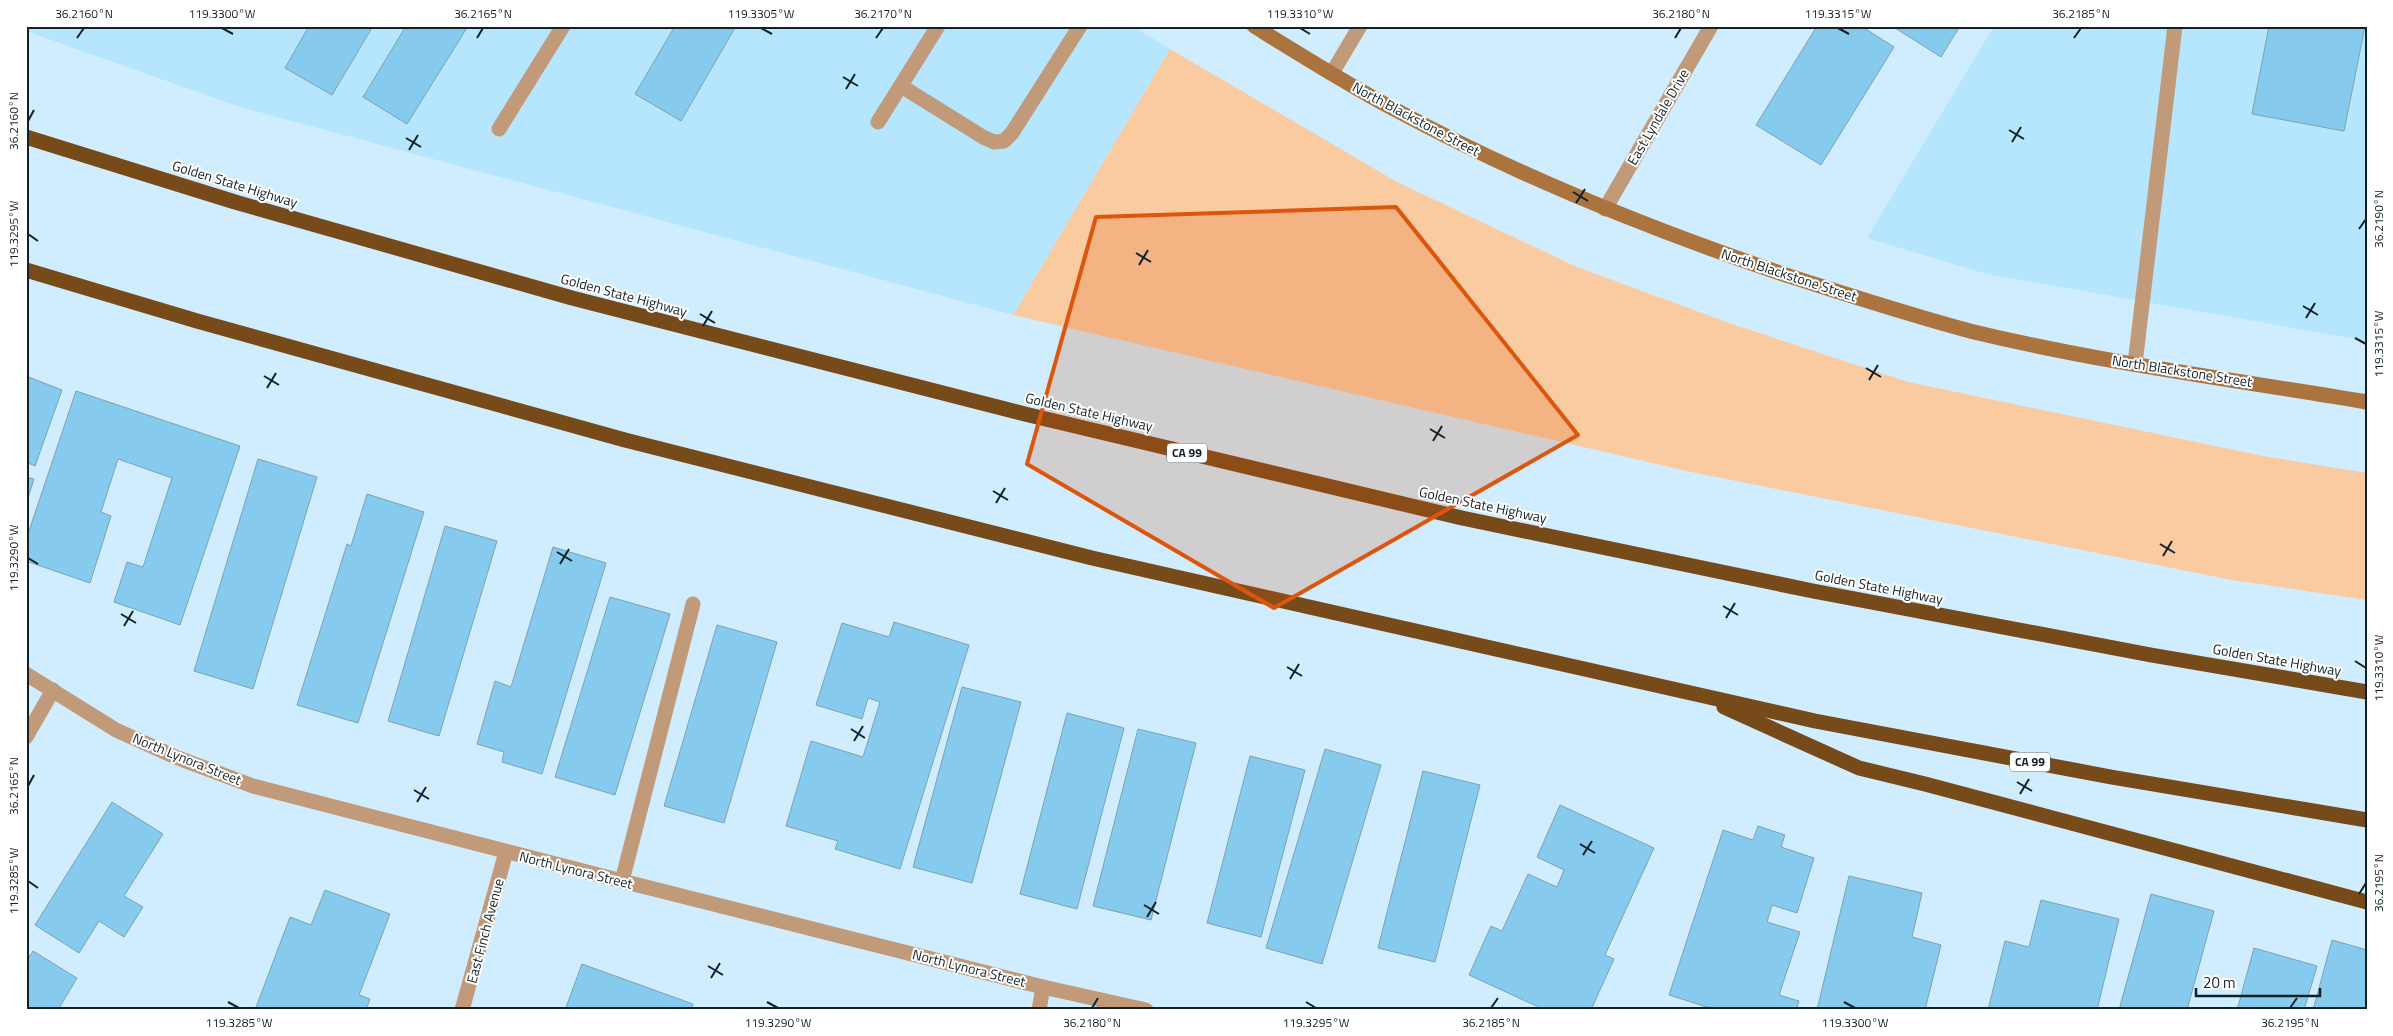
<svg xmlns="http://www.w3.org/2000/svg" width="2393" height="1036" viewBox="0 0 2393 1036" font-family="'Titillium Web',sans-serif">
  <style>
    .built { fill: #b6e5fe }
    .green { fill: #facba1 }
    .building { fill: #86caee; stroke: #7ca1b5 }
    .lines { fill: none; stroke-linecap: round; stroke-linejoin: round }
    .lane { stroke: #c19b79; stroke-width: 15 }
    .street { stroke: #c19b79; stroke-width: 15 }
    .secondary { stroke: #ab743e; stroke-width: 15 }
    .highway { stroke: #774a1a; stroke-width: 15 }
    .marked { fill: #dd560d; fill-opacity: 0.2; stroke: #dd560d; stroke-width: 4; stroke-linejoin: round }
    .ticks { fill: none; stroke: #122128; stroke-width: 2 }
    .labels { text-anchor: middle; stroke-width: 4; stroke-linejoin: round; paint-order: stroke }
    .shield { fill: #fff; stroke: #596468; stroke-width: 1 }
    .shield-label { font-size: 12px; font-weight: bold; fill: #122128 }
    .street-label { font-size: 14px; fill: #122128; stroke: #fff }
    .neatline { fill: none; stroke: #122128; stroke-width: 2 }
    .ticks-label { font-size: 12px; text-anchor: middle; fill: #122128 }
  </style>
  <rect width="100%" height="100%" fill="#cfedff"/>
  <!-- built -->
  <g class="built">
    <path d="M26,26H1133L1170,49L1013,315L240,107L26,31Z"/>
    <path d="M1994,26H2367V341L1987,274L1867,238Z"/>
  </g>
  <!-- green -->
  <path class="green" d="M1170,49L1397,182L1577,267L1732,324L1908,382L2263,456L2367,473V600L2232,580L1691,472L1013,315Z"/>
  <!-- building -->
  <g class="building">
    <path d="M309,26H373L332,95L285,68Z"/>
    <path d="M406,26H468L407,124L363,97Z"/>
    <path d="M675,26H736L681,121L635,94Z"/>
    <path d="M1817,26H1861L1894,47L1821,165L1756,125Z"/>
    <path d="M1892,26H1960L1941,57Z"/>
    <path d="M2269,26H2365L2344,131L2252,114Z"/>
    <path d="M26,376L62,390L35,466L26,462Z"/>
    <path d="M76,391L240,446L180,625L114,602L127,562L143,567L172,478L118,459L101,512L111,516L90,583L26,561V540Z"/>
    <path d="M258,459L317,477L253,689L194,671Z"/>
    <path d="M26,477L34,479L26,504Z"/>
    <path d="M367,494L424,512L358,723L297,705L347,544L351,546Z"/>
    <path d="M445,526L497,541L439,736L388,721Z"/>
    <path d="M553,547L606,563L542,774L502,762L504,752L477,744L495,681L511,687Z"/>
    <path d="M610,597L670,614L615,795L555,777Z"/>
    <path d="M894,622L969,645L900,869L835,849L838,841L786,826L811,741L863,757L880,702L868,698L862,719L816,705L842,623L889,637Z"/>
    <path d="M717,625L777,642L724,823L664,806Z"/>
    <path d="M962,687L1021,702L972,883L913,867Z"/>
    <path d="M1067,713L1124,728L1077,909L1020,894Z"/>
    <path d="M1138,729L1196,743L1151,920L1093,906Z"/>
    <path d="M1325,749L1381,765L1322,964L1266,948Z"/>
    <path d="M1250,756L1305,770L1261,937L1207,923Z"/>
    <path d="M1423,771L1480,785L1435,962L1378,948Z"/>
    <path d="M112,802L163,834L124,896L143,907L124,937L99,921L79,953L35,925Z"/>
    <path d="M1560,805L1654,848L1605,955L1614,959L1591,1010H1545L1469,975L1491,926L1502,931L1528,874L1557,887L1564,870L1537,857Z"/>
    <path d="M1758,826L1785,835L1781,847L1814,858L1797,913L1772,905L1767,922L1800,932L1779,995L1799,1001L1796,1010H1709L1710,1008L1669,995L1723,830L1753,840Z"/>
    <path d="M1849,876L1922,893L1912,937L1941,945L1925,1010H1817Z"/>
    <path d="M325,890L390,914L359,995L370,999L366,1010H255L290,917L311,925Z"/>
    <path d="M2151,894L2214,911L2187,1010H2119Z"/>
    <path d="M2041,900L2119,919L2097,1010H1988L2005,941L2029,947Z"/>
    <path d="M2332,940L2367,950V1010H2313Z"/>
    <path d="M2254,948L2317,966L2304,1010H2237Z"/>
    <path d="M33,951L77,978L58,1010H26V962Z"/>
    <path d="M582,964L693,1004L691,1010H565Z"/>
  </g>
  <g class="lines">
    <!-- lane -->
    <g class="lane">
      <path d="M1332,73L1360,26"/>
      <path d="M901,86L983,137L994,142L1004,141L1012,133L1080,26"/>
      <path d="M878,122L938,26"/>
      <path d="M499,129L563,26"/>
      <path d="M2135,364L2175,26"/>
      <path d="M622,881L693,604"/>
    </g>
    <!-- street -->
    <g class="street">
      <path d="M1605,209L1711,26"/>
      <path d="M26,674L116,730L178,758L253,786L622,881L1043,987L1146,1010"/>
      <path d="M26,737L53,690"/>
      <path d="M462,1010L506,852"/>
      <path d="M1039,1010L1043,987"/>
    </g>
    <!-- secondary -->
    <path class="secondary" d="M1254,26C1299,54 1345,83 1392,108C1520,177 1654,231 1792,277C1852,296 1913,316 1974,332C2103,363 2236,380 2367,402"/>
    <!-- highway -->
    <g class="highway">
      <path d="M26,137L235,202L572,298L1029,415L1462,518L1813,591L2151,655L2367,692"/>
      <path d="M26,270L197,321L625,440L1092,558L1815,721L2111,777L2367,820"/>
      <path d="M1724,707L1859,768L1925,784L2367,902"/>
    </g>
  </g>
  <!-- marked area -->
  <path class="marked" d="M1396,207L1578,435L1274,608L1027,464L1096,217Z"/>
  <!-- ticks -->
  <path class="ticks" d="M222,28L233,34M761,28L772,34M1300,28L1310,34M1838,28L1849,34M77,38L84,28M477,38L483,28M876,38L883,28M1675,38L1681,28M2074,38L2081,28M843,77L858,86M846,89L855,74M28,121L34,110M2009,130L2024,139M406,138L421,147M2012,142L2021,127M409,150L418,135M1573,192L1588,201M1576,203L1585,189M2359,229L2366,219M28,234L38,241M1136,253L1151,262M1139,265L1148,250M2303,306L2318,315M700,314L715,323M2306,318L2315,303M703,326L712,311M2355,338L2366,344M1866,368L1881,377M264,376L279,385M1869,380L1878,365M267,388L276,373M1430,429L1445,438M1433,441L1442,426M993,491L1008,500M996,503L1005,488M2160,544L2175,553M557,552L572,561M2163,556L2172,541M28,558L38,564M560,564L569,549M1723,606L1738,615M121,614L136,623M1726,618L1735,603M124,626L133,611M2355,661L2366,668M1287,667L1302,676M1290,679L1299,664M851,729L865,738M854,741L863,726M2017,782L2032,791M28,786L34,775M414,790L429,799M2020,794L2029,779M417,802L426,787M1580,844L1595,853M1583,855L1592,841M28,881L38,888M2359,894L2366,883M1144,905L1159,914M1147,917L1156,902M708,966L723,975M711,978L720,963M228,1002L239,1008M767,1002L778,1008M1306,1002L1316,1008M1844,1002L1855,1008M1092,1008L1098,998M1491,1008L1498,998M2290,1008L2297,998"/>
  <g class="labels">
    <!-- shield labels -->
    <g class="shield">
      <rect x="1167" y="443.5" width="40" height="19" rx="4"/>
      <rect x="2010" y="752.5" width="40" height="19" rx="4"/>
    </g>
    <g class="shield-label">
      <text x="1187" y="457">CA 99</text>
      <text x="2030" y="766">CA 99</text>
    </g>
    <!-- street labels -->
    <g class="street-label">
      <text transform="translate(1658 117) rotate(-60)" y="5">East Lyndale Drive</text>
      <text transform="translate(1416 119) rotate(28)" y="5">North Blackstone Street</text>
      <text transform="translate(235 184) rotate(17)" y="5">Golden State Highway</text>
      <text transform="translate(1789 275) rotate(18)" y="5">North Blackstone Street</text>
      <text transform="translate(624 295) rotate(15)" y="5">Golden State Highway</text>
      <text transform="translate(2182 371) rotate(9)" y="5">North Blackstone Street</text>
      <text transform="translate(1089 412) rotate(13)" y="5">Golden State Highway</text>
      <text transform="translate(1483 505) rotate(12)" y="5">Golden State Highway</text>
      <text transform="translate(1879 587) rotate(11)" y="5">Golden State Highway</text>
      <text transform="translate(2277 660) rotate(10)" y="5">Golden State Highway</text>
      <text transform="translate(187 759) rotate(22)" y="5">North Lynora Street</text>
      <text transform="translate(576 870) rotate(14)" y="5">North Lynora Street</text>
      <text transform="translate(485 931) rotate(-75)" y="5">East Finch Avenue</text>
      <text transform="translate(969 968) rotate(14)" y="5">North Lynora Street</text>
    </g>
  </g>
  <!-- border -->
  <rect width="2393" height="1036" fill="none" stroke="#ffffff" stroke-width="55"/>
  <!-- scale -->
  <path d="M2196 988v8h124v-8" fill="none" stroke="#122128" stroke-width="2.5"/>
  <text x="2203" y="988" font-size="15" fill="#122128" stroke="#ffffff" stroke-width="4" paint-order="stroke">20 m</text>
  <rect x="28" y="28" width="2338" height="980" class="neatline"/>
  <g class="ticks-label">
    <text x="84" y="18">36.2160°N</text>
    <text x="222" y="18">119.3300°W</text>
    <text x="483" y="18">36.2165°N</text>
    <text x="761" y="18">119.3305°W</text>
    <text x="883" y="18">36.2170°N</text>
    <text x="1300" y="18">119.3310°W</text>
    <text x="1681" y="18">36.2180°N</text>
    <text x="1838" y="18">119.3315°W</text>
    <text x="2081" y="18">36.2185°N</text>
    <text transform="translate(14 121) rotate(-90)" y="4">36.2160°N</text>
    <text transform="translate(2379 219) rotate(-90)" y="4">36.2190°N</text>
    <text transform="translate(14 234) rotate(-90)" y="4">119.3295°W</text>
    <text transform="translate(2379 344) rotate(-90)" y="4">119.3315°W</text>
    <text transform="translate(14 558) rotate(-90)" y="4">119.3290°W</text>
    <text transform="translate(2379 668) rotate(-90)" y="4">119.3310°W</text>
    <text transform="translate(14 786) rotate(-90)" y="4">36.2165°N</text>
    <text transform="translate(14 881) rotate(-90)" y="4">119.3285°W</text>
    <text transform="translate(2379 883) rotate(-90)" y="4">36.2195°N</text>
    <text x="239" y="1027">119.3285°W</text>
    <text x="778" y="1027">119.3290°W</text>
    <text x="1092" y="1027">36.2180°N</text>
    <text x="1316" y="1027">119.3295°W</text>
    <text x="1491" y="1027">36.2185°N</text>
    <text x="1855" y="1027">119.3300°W</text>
    <text x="2290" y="1027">36.2195°N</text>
  </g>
</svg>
